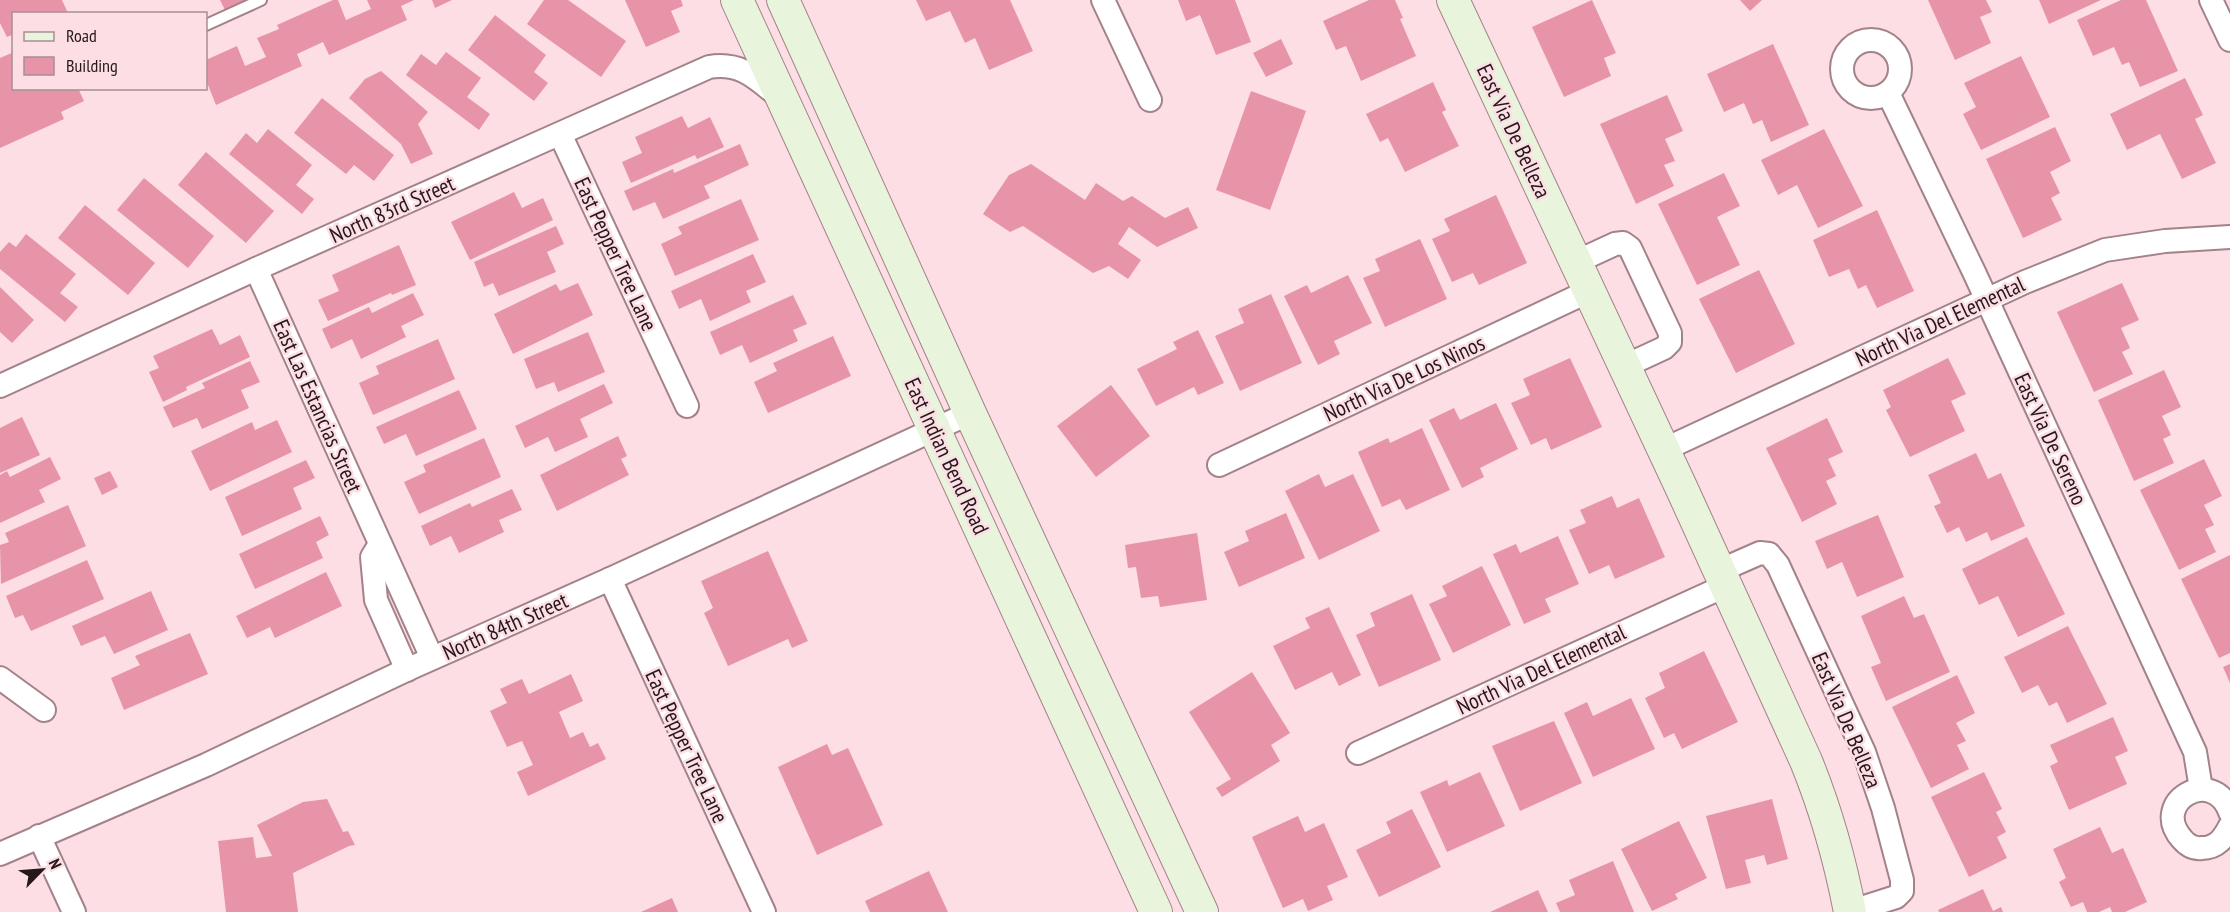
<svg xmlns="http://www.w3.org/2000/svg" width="2230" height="912" viewBox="0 0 2230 912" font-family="'PT Sans Narrow',sans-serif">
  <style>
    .building { fill: #e894a8 }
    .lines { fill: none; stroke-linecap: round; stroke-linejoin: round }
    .lane-casing { stroke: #a38289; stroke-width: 14 }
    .street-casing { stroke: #a38289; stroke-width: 26 }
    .secondary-casing { stroke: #a38289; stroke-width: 34 }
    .lane { stroke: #fff; stroke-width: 10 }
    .street { stroke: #fff; stroke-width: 22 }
    .secondary { stroke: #e9f4dc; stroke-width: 32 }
    .labels { text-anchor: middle; stroke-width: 5; stroke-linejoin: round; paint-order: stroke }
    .street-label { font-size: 22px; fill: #25181b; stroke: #fcdee4 }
  </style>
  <rect width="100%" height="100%" fill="#fcdee4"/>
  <!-- building -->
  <g class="building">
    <path d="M0,0H62L67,11L60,14H14V34L7,37L0,23Z"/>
    <path d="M220,0H253L226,12Z"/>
    <path d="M333,0H338L346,20L371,9L367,0H414L401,6L407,20L329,55L323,42L297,54L302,66L216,105L206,80V60L237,46L245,66L266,57L257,38L279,29L277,25Z"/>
    <path d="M432,0H452L435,8Z"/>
    <path d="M544,0H568L626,41L601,77L527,24Z"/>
    <path d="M625,0H681L683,6L671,11L680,32L646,47Z"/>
    <path d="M916,0H1010L1033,51L989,70L975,38L965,43L950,11L926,21Z"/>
    <path d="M1178,0H1235L1251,42L1216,55L1200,15L1186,21Z"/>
    <path d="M1369,0H1395L1403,18L1400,19L1416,56L1361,81L1346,46L1336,50L1323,21Z"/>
    <path d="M1592,0L1616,53L1604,58L1611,76L1564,97L1532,27Z"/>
    <path d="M1740,0H1762L1750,11Z"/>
    <path d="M1928,0H1986L1992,12L1980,17L1991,43L1955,60Z"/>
    <path d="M2039,0H2101L2049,24Z"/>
    <path d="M2121,0H2146L2178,71L2140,87L2129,62L2122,65L2114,47L2093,56L2077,20Z"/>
    <path d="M495,15L546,55L534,72L548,83L534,101L468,50Z"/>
    <path d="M1281,39L1293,64L1266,77L1253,53Z"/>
    <path d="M1773,44L1809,125L1771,142L1762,120L1753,124L1744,103L1724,112L1707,74Z"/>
    <path d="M14,52V88H78L84,101L61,112L64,119L0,148V58Z"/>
    <path d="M446,52L481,78L467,97L490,114L479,130L406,75L421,54L436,65Z"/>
    <path d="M2021,56L2050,117L1981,150L1963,114L1976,107L1964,83Z"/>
    <path d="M381,71L428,112L418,124L433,154L411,164L401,144L349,98L365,79Z"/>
    <path d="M2185,78L2203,115L2195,119L2216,163L2182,179L2160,134L2127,150L2110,114Z"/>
    <path d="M1433,82L1446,110L1442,112L1459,146L1405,172L1388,138L1380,142L1366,114Z"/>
    <path d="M1251,91L1306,111L1270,210L1216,190Z"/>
    <path d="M1667,95L1683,131L1665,139L1675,161L1664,165L1674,186L1636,204L1600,124Z"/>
    <path d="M322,98L394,155L374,181L354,165L346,174L294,133Z"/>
    <path d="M682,116L688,128L710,117L724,147L697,159L695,155L631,183L622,162L642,153L635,137Z"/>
    <path d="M2055,127L2071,161L2050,172L2060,193L2051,198L2062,220L2023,238L1986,159Z"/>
    <path d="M268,129L312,165L296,185L314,199L302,214L229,154L246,133L257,143Z"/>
    <path d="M1824,129L1863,206L1818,228L1797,185L1778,195L1761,160Z"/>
    <path d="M740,144L749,165L704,186L710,198L663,219L655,202L633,211L624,191L673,169L674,173Z"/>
    <path d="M206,152L274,211L246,243L178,185Z"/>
    <path d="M1031,164L1085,200L1096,183L1123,201L1132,196L1165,218L1188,207L1198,228L1157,247L1129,227L1118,244L1141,260L1128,279L1109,266L1093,273L1023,226L1010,232L983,214L1009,175Z"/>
    <path d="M1724,173L1740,206L1717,217L1740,265L1697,285L1658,204Z"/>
    <path d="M144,178L214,236L188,268L117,210Z"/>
    <path d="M514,192L522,208L543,198L553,220L470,260L451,222Z"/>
    <path d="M1496,195L1527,263L1479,285L1473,273L1452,282L1432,239L1450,231L1444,219Z"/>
    <path d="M741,199L759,240L675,276L661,244L682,234L678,227Z"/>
    <path d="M85,205L155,263L128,295L58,238Z"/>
    <path d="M1877,210L1914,291L1877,308L1866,285L1858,289L1849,269L1829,277L1813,240Z"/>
    <path d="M556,226L564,244L547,252L556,272L499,296L493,283L484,287L474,262Z"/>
    <path d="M26,234L76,274L60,293L78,307L65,322L0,269V252L9,242L16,247Z"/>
    <path d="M1420,239L1447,299L1385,327L1363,278L1380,271L1375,259Z"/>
    <path d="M399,245L416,285L392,295L391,293L328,321L318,300L339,291L332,275Z"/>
    <path d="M753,254L766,282L746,291L751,302L710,321L701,299L679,309L671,291Z"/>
    <path d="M1759,270L1795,344L1736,373L1699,299Z"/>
    <path d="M1348,275L1372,323L1334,341L1340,354L1318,365L1284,296L1307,285L1311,293Z"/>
    <path d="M578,283L593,315L513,354L494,314L556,284L560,291Z"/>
    <path d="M2122,283L2139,320L2121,328L2130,348L2122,352L2133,374L2094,392L2057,312Z"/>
    <path d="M0,287L34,320L12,343L0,332Z"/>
    <path d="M413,293L424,315L401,326L406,337L361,359L352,339L331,349L322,329L369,307L372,313Z"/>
    <path d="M1271,294L1302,363L1240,391L1215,336L1244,323L1238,309Z"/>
    <path d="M793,295L807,324L793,330L798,341L750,363L742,345L720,355L710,332Z"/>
    <path d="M212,329L220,345L240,335L250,357L186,387L187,390L163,402L149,372L159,368L153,356Z"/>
    <path d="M1198,330L1224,383L1198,395L1194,387L1156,406L1137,369L1177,349L1173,342Z"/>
    <path d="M588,332L605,372L558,392L554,382L536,389L524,359Z"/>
    <path d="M833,336L851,376L768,413L754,382L777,371L773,363Z"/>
    <path d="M438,339L455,379L373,415L359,383L379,374L376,366Z"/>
    <path d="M1570,358L1602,427L1551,450L1546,438L1531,445L1511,403L1530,395L1523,379Z"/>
    <path d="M1948,358L1966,394L1951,401L1965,431L1910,457L1886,410L1891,407L1883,390Z"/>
    <path d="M250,361L260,382L241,390L249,408L202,429L197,418L173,428L163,407L205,388L202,383Z"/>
    <path d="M2164,370L2181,407L2162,416L2171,435L2163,439L2174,463L2134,481L2098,400Z"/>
    <path d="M604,384L613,403L580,419L588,437L555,452L548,437L525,448L515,426Z"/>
    <path d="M1111,385L1150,436L1096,477L1057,426Z"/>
    <path d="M459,390L477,429L416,456L406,434L384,444L376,427Z"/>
    <path d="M1496,403L1518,449L1480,468L1484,477L1462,488L1429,420L1454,408L1460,420Z"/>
    <path d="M22,417L40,455L0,473V428Z"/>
    <path d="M1827,418L1843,452L1828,459L1836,476L1826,481L1837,504L1802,522L1766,448Z"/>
    <path d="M277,420L292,452L210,491L191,451L252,422L255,430Z"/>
    <path d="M1422,428L1450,490L1406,510L1400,499L1382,507L1358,452L1388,438L1390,443Z"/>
    <path d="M618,436L627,456L621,459L629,475L557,511L540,475Z"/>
    <path d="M484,438L501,477L419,514L404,482L426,472L423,465Z"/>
    <path d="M1976,453L1988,479L2001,473L2025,526L1991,541L1987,532L1966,542L1959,527L1947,533L1934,506L1941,503L1928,475Z"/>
    <path d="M50,457L61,479L39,490L45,502L0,523V475L7,471L10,477Z"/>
    <path d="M2204,459L2222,496L2204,505L2214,525L2205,529L2216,552L2179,570L2140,490Z"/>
    <path d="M306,460L315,478L293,488L302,509L242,536L225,497Z"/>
    <path d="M110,471L118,487L102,495L94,478Z"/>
    <path d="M1319,474L1325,487L1353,474L1380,531L1319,560L1285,491Z"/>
    <path d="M512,489L522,510L499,520L504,532L459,553L451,536L430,546L421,526L470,503L472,507Z"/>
    <path d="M1612,496L1617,508L1639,498L1665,557L1615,579L1609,565L1589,574L1569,530L1586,523L1580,510Z"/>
    <path d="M68,505L86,546L1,584L0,545L9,542L5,533Z"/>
    <path d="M1286,513L1305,558L1239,587L1224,552L1249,541L1245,531Z"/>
    <path d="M1878,515L1904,577L1857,597L1842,562L1827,569L1815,541Z"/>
    <path d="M320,516L329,535L316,542L323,558L255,589L239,554Z"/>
    <path d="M1197,533L1207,600L1160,607L1158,596L1141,598L1136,567L1128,568L1125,545Z"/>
    <path d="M1558,536L1579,584L1545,599L1551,612L1524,624L1493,554L1516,544L1520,553Z"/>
    <path d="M2027,537L2065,614L2018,637L1998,596L1979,605L1962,569Z"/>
    <path d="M768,551L808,641L792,648L788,639L728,666L704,613L713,608L701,581Z"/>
    <path d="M2230,555V653L2219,658L2181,579Z"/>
    <path d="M87,560L104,599L31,631L23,615L15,618L6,596Z"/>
    <path d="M1482,566L1511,625L1453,653L1429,604L1447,596L1442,586Z"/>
    <path d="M326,572L342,606L275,638L270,627L247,638L236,616Z"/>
    <path d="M151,591L168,630L114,654L105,636L81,646L72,626Z"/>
    <path d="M1412,594L1441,660L1379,687L1356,635L1375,626L1370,613Z"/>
    <path d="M1904,596L1914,618L1924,614L1950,672L1886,701L1871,667L1881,663L1861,616Z"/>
    <path d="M1329,607L1361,675L1339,686L1332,672L1295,690L1273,646L1310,628L1305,618Z"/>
    <path d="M2068,626L2107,704L2067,723L2057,702L2049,706L2038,685L2022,693L2004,657Z"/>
    <path d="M190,633L208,674L124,710L111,678L140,665L135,656Z"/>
    <path d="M1704,651L1738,722L1682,749L1674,733L1664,738L1645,698L1665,688L1659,673Z"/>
    <path d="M2230,664V683L2223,667Z"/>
    <path d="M1252,672L1290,733L1271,745L1280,761L1222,797L1216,788L1231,779L1189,712Z"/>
    <path d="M571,674L583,701L559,712L570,738L583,732L590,747L598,743L606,759L528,796L517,772L533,765L522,741L507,747L490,711L507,703L500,689L522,679L529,694Z"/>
    <path d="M1957,675L1975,713L1956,723L1966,741L1957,745L1969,769L1931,788L1892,707Z"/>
    <path d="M1631,698L1655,749L1593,777L1564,713L1587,702L1593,716Z"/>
    <path d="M2113,717L2128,751L2115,757L2127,784L2069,810L2050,766L2058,762L2050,745Z"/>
    <path d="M1554,721L1582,783L1520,811L1492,746Z"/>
    <path d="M827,744L832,755L848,748L883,825L817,855L778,767Z"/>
    <path d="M1480,772L1505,826L1447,852L1420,792L1447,780L1449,786Z"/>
    <path d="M1984,772L2002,809L1996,812L2006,832L1997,837L2007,858L1969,877L1931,797Z"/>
    <path d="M327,799L343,832L348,831L355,845L349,846L293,873L298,912H226L218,841L253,837L256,858L272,856L257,825L303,802Z"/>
    <path d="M1772,799L1788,859L1767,865L1764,855L1745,860L1751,883L1726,889L1706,816Z"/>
    <path d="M1412,809L1441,867L1379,897L1356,850L1391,833L1386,822Z"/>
    <path d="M1298,816L1305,832L1324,823L1348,877L1327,886L1333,900L1308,911L1303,899L1283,908L1252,837Z"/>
    <path d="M1679,821L1707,878L1675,894L1678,899L1652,911L1621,849Z"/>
    <path d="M2100,827L2112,853L2123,848L2147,902L2125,912H2112L2110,907L2099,912H2087L2083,902L2071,907L2059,882L2066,878L2053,849Z"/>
    <path d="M1613,861L1634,912H1560L1556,903L1575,895L1569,880Z"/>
    <path d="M929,871L948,912H870L865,901Z"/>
    <path d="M1983,889L1993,911L2001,907L2003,912H1939L1938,910Z"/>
    <path d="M1538,890L1548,912H1490Z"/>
    <path d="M672,898L678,912H641Z"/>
  </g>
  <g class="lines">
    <defs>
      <path id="lane" d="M206,25L261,0"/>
      <g id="street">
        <path d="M1103,0L1150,100"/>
        <path d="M2211,0L2230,40"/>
        <circle cx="1871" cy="69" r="29"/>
        <path d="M1888,93L1974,272L2195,752L2201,789"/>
        <path d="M560,134L687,406"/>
        <path d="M1576,262L1615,244L1623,243L1630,248L1670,333V342L1664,348L1623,367"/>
        <path d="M256,269L432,658"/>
        <path d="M0,386L256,269L709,67C740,62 755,77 778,96"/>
        <path d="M1663,450L2025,282L2105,250L2165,241L2230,237"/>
        <path d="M1219,465L1589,291"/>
        <path d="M380,544L372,557L376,600L407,670"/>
        <path d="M1719,571L1760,553L1769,554L1778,565L1864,752L1883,808L1902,880V891L1896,897L1849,912"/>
        <path d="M610,579L764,912"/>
        <path d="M0,678L44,710"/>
        <path d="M1358,753L1725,586"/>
        <path d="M2230,812C2213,765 2149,802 2182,839C2187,845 2194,849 2202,848C2217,848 2224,838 2230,826"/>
        <path d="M39,836L74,912"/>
        <path d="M0,854L206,765L404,671L610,579L970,413"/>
      </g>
      <g id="secondary">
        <path d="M737,0L1156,912"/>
        <path d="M783,0L970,413L1202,912"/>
        <path d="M1453,0L1681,487L1806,761C1826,810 1840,860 1850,912"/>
      </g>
    </defs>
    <!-- lane casing -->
    <use href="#lane" class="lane-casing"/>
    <!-- street casing -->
    <use href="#street" class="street-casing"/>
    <!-- secondary casing -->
    <use href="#secondary" class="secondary-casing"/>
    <!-- lane -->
    <use href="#lane" class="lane"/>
    <!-- street -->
    <use href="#street" class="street"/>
    <!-- secondary -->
    <use href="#secondary" class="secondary"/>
  </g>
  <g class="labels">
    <!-- street labels -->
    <g class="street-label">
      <text transform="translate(1514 131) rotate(65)" y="8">East Via De Belleza</text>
      <text transform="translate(392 209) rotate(-24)" y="8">North 83rd Street</text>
      <text transform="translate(616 254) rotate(65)" y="8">East Pepper Tree Lane</text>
      <text transform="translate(1940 321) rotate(-25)" y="8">North Via Del Elemental</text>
      <text transform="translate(1404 378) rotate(-25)" y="8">North Via De Los Ninos</text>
      <text transform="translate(318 406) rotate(66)" y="8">East Las Estancias Street</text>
      <text transform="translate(2051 439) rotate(65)" y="8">East Via De Sereno</text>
      <text transform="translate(947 456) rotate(65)" y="8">East Indian Bend Road</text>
      <text transform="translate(505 626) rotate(-24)" y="8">North 84th Street</text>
      <text transform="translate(1541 669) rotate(-25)" y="8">North Via Del Elemental</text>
      <text transform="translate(1847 720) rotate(67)" y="8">East Via De Belleza</text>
      <text transform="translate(687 746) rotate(65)" y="8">East Pepper Tree Lane</text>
    </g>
  </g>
  <!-- legend -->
  <rect x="12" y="12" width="195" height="78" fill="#fcdee4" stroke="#a68f94" stroke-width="1.5"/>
  <rect x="24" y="32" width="30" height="9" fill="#e9f4dc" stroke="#a68f94" stroke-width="1.5"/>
  <text x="66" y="42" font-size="18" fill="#25181b">Road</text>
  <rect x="24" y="57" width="30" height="18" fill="#e894a8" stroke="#a68f94" stroke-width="1.5"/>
  <text x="66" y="72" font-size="18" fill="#25181b">Building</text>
  <!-- north arrow -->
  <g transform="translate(42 870) rotate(65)" stroke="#fcdee4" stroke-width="4.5" paint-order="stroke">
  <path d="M0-4.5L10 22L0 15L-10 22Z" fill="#25181b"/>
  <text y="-9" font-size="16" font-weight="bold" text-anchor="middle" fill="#25181b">N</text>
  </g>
</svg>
